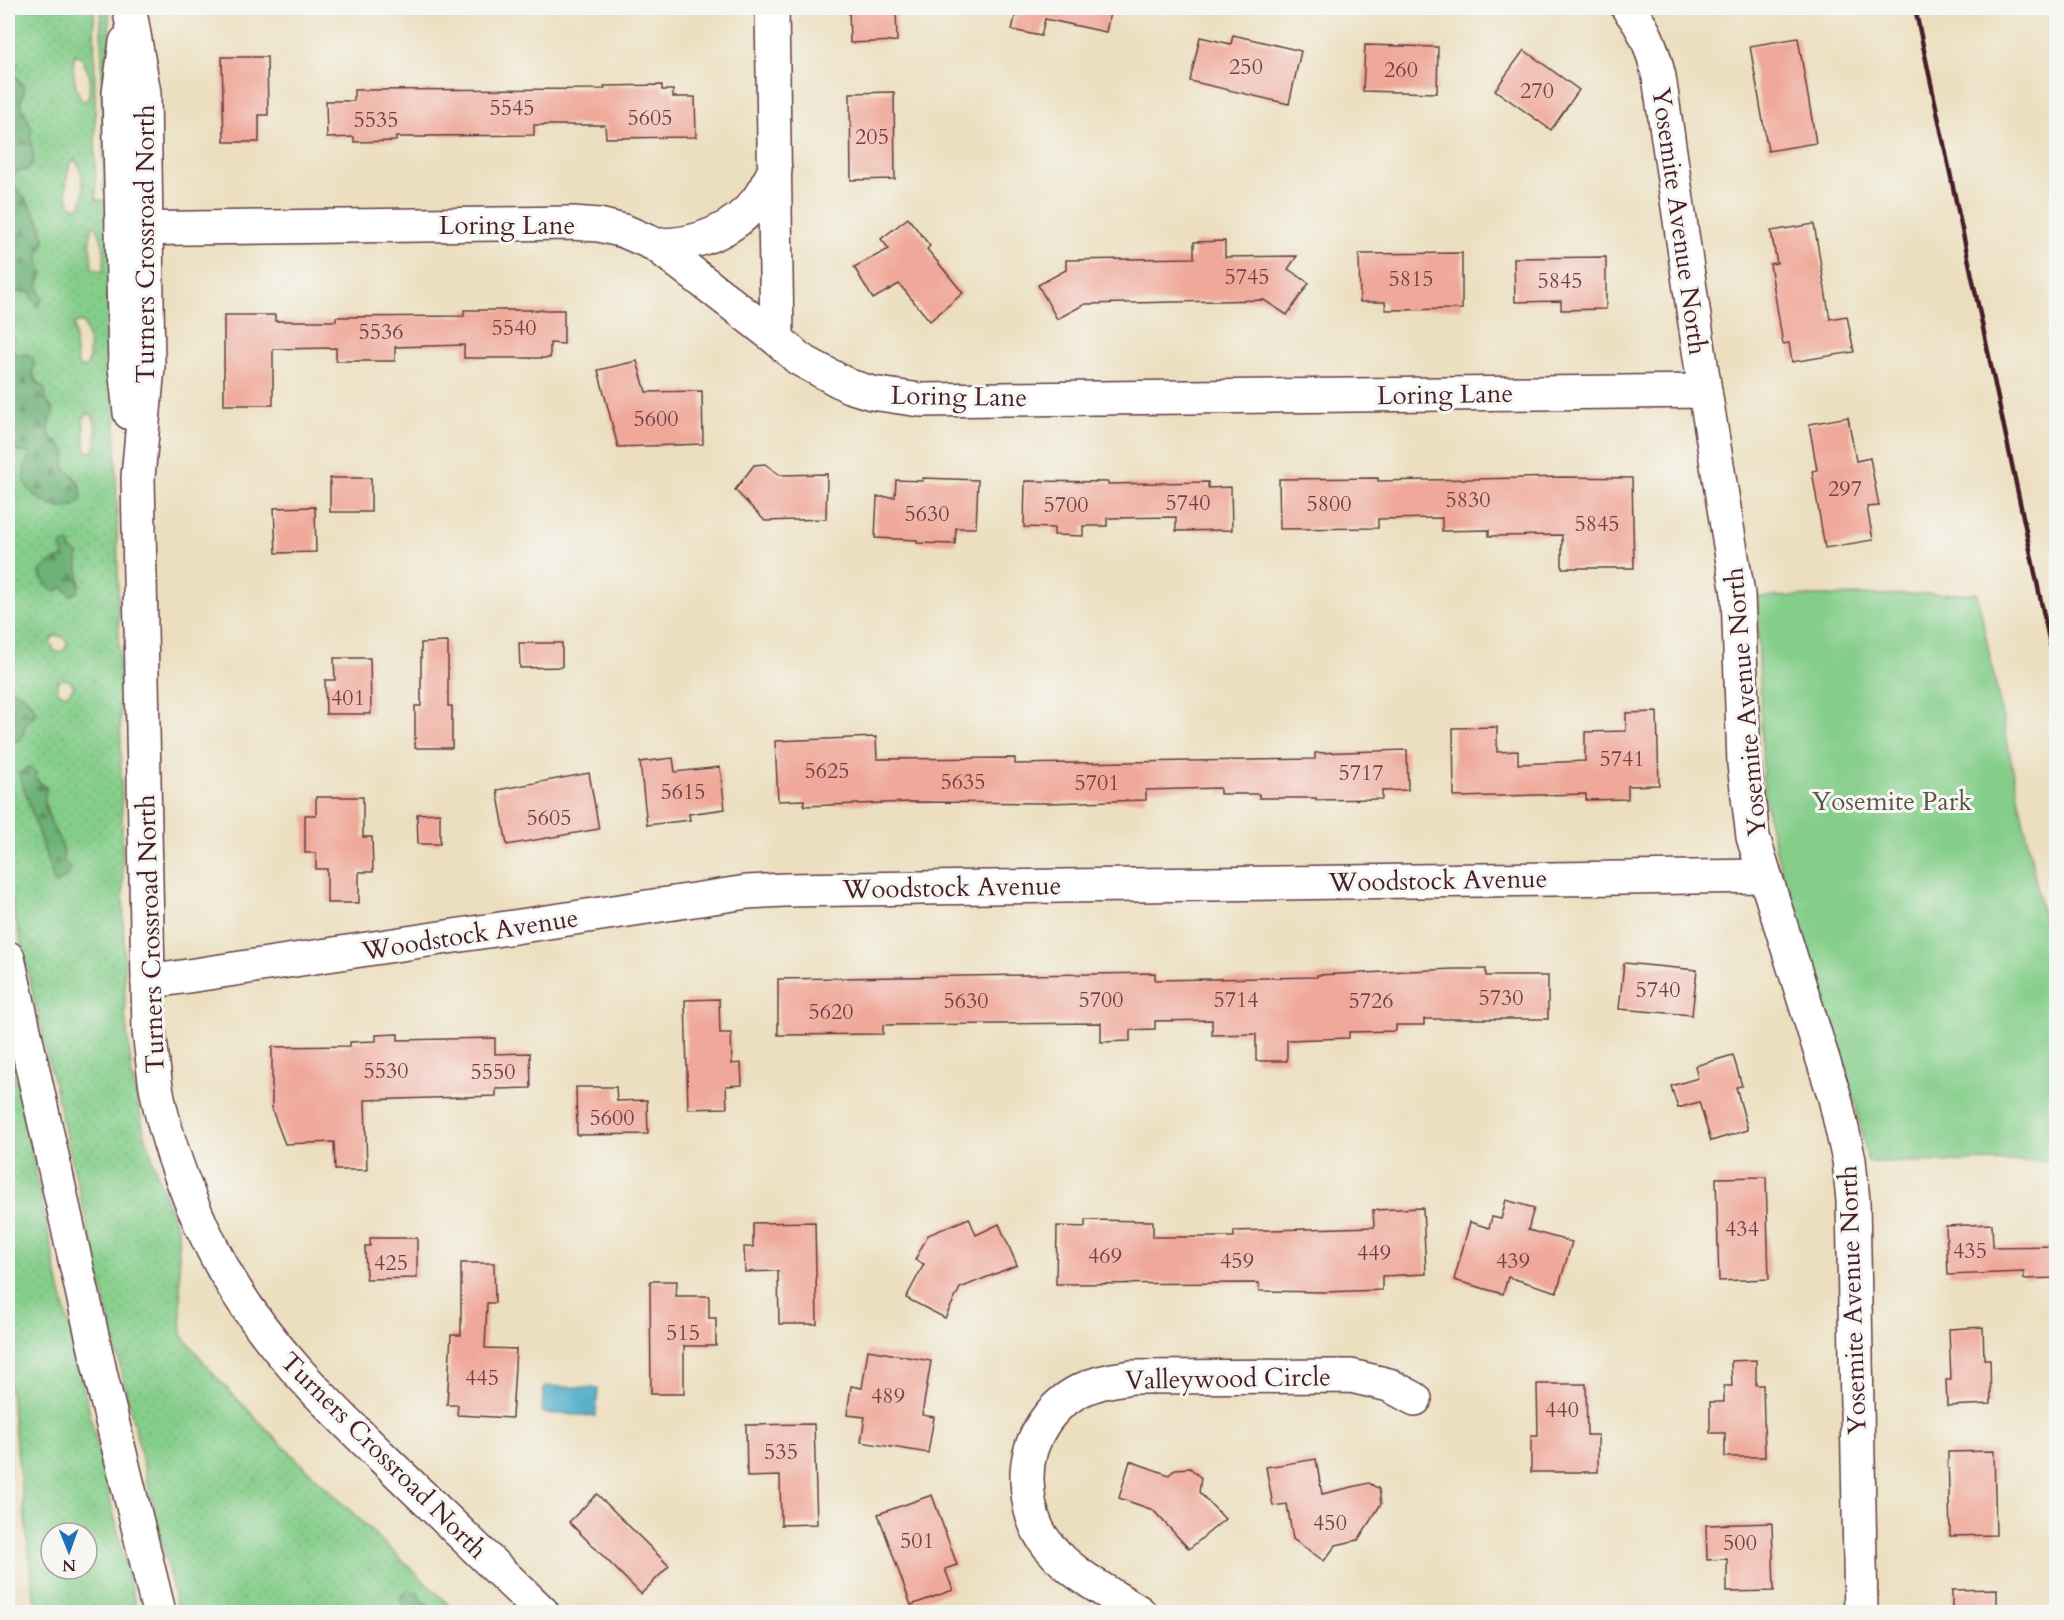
<svg xmlns="http://www.w3.org/2000/svg" width="2064" height="1620" viewBox="0 0 2064 1620" font-family="Cardo,serif">
  <style>
    .grass { fill: url(#grass-dots); stroke: #68765a; stroke-width: 1.5; fill-rule: evenodd }
    .forest { fill: url(#forest-firs); stroke: #5b6850; stroke-width: 1.5 }
    .park { fill: #85ce8a; stroke: #68765a; stroke-width: 1.5 }
    .water { fill: #45a8c5; stroke: #486478; stroke-width: 1.5 }
    .building { fill: #efa899 }
    .lines { fill: none; stroke-linecap: round; stroke-linejoin: round }
    .minor-casing { stroke: #623c41; stroke-width: 36 }
    .highway-casing { stroke: #623c41; stroke-width: 36 }
    .minor { stroke: #fff; stroke-width: 33 }
    .highway { stroke: #fff; stroke-width: 33 }
    .rail { stroke: #4a1f2b; stroke-width: 4.5 }
    .labels { text-anchor: middle; stroke-width: 6; stroke-linejoin: round; paint-order: stroke }
    .number-label { font-size: 22px; fill: #734146 }
    .street-label { font-size: 26px; fill: #4a1f2b; stroke: #f6f6f2 }
    .park-label { font-size: 26px; fill: #5c5448; stroke: #f6f6f2 }
  </style>
  <defs>
    <pattern id="grass-dots" width="8" height="8" patternUnits="userSpaceOnUse" patternTransform="scale(1.5)"><rect width="8" height="8" fill="#85ce8a"/><path d="M2 2h.1M6 6h.1" fill="none" stroke="#74b077" stroke-width="1.8" stroke-linecap="round"/></pattern>
    <pattern id="forest-firs" width="22" height="20" patternUnits="userSpaceOnUse" patternTransform="scale(1.5)"><rect width="22" height="20" fill="#6cb176"/><path d="M5 1l3.5 6h-7zM16 11l3.5 6h-7z" fill="#5b8f61"/></pattern>
  </defs>
  <rect width="100%" height="100%" fill="#f6f6f2"/>
  <filter id="ink" filterUnits="userSpaceOnUse"><feTurbulence type="fractalNoise" baseFrequency=".0167" numOctaves="2"/><feDisplacementMap in="SourceGraphic" scale="12" xChannelSelector="R" yChannelSelector="G"/><feConvolveMatrix kernelMatrix="1 2 1 2 8 2 1 2 1" color-interpolation-filters="sRGB"/></filter>
  <filter id="wash" filterUnits="userSpaceOnUse"><feTurbulence type="fractalNoise" baseFrequency=".008" numOctaves="4" result="noise"/><feDisplacementMap in="SourceGraphic" scale="24" xChannelSelector="R" yChannelSelector="G"/><feGaussianBlur stdDeviation="1.35" result="paint"/><feColorMatrix in="noise" values="0 0 0 0 0 0 0 0 0 0 0 0 0 0 0 0 0 1.4 0 .05"/><feComposite in="paint" operator="in"/></filter>
  <g filter="url(#wash)">
    <rect width="100%" height="100%" fill="#ecdfbf"/>
    <!-- grass -->
    <g class="grass">
      <path d="M8,8H94L96,200H105L112,205L125,1013L132,1077L144,1132L161,1186L178,1230L182,1335L216,1377L283,1446L456,1612H178L8,888V739L9,744L17,691L8,689V440L15,451L27,452L31,457L24,468L27,487L39,499L81,486L74,476L64,467L59,443L49,436V422L54,410L46,402L45,389C33,379 31,370 29,355L16,354L11,347L14,339L8,325V283L15,292H31L38,306L42,300L38,286L42,274L38,262L42,226L26,200L13,187L12,177L34,154L30,140L32,128L20,102C28,88 23,86 14,74L17,64L8,53L10,45L8,43ZM75,54L81,57L90,76L89,97L84,102C75,96 71,64 75,54ZM75,160C84,172 85,191 81,206L76,208C62,203 66,174 71,162ZM96,225C102,238 108,257 102,272L92,268L90,239L92,226ZM77,322L83,323C89,335 92,356 86,368L79,366L76,356L74,325ZM87,414L92,415C97,423 98,444 93,452L87,451C83,440 85,430 83,419ZM78,554L77,565L80,583L71,595L63,587L64,558ZM54,636H62L67,641L66,647L63,651L55,652L50,641ZM63,679L70,681L74,686L68,694H62L57,690V682ZM19,773L37,780C43,796 48,813 53,829C55,837 62,843 64,851C64,853 63,858 62,860L32,812Z"/>
      <path d="M101,8H109L112,191L104,192Z"/>
      <path d="M8,1038L59,1285L137,1612H36L8,1373ZM51,1533H87V1569H51Z"/>
    </g>
    <!-- forest -->
    <g class="forest">
      <path d="M8,43L10,44L8,53L18,64L14,74C23,86 28,88 20,102L32,128L30,140L34,154L33,162L27,171H18L12,177C14,191 19,191 27,201C36,214 42,226 45,242C37,253 38,262 43,274L38,286L42,300L37,306L31,297L30,292H15L8,283Z"/>
      <path d="M8,325L14,339L11,347L16,354L29,355L35,363L32,374L37,383L45,389L47,402L54,410L49,422V436L66,451L64,467C77,478 96,503 66,508C56,510 31,496 27,486C24,481 24,473 24,468L31,457L27,452L15,451L8,440L10,429L8,424Z"/>
      <path d="M70,543L71,549L78,554C76,567 81,579 78,592L71,595L63,587L55,592L46,585L39,573C47,564 53,559 64,558L61,545Z"/>
      <path d="M8,689C23,692 30,699 36,713L26,723L22,738L9,745L8,739Z"/>
      <path d="M29,767L36,773L37,780L47,788C36,817 67,836 63,860L71,869L65,878L55,884L19,773Z"/>
      <path d="M408,1591L418,1592L421,1601L426,1603L435,1612C421,1613 407,1615 400,1600L402,1594Z"/>
    </g>
    <!-- park -->
    <path class="park" d="M1977,593L2056,981V1161L1868,1162L1856,1106L1784,881L1768,819L1763,781L1757,597Z"/>
    <!-- water -->
    <path class="water" d="M544,1386L598,1388L596,1416L542,1413Z"/>
    <g id="blocks">
      <!-- building -->
      <g class="building">
        <path d="M849,8H896L897,41L850,43Z"/>
        <path d="M1017,8H1111L1106,32L1045,19L1041,36L1012,30Z"/>
        <path d="M1233,35L1301,51L1289,104L1190,81L1200,37L1231,44Z"/>
        <path d="M1798,38L1816,143L1768,151L1750,46Z"/>
        <path d="M1365,45L1438,47L1437,93L1363,91Z"/>
        <path d="M1524,50L1579,90L1551,130L1495,90Z"/>
        <path d="M222,57H267L268,115H259V142H224Z"/>
        <path d="M662,85V90H673V97H695L696,137L606,138L605,125H534V135L426,136V137H396V141L354,142V137L327,138L326,101H354V90L605,89L604,86Z"/>
        <path d="M894,92L895,179L851,180L850,93Z"/>
        <path d="M908,218L930,246L927,249L963,293L930,321L899,284L873,299L854,267L889,249L881,239Z"/>
        <path d="M1814,224L1830,319L1847,316L1854,352L1792,362L1789,343L1783,344L1770,264L1777,263L1771,231Z"/>
        <path d="M1225,241V257L1297,256L1288,269L1309,283L1287,315L1264,300L1085,304L1057,319L1038,285L1066,270V260L1194,258V242Z"/>
        <path d="M1462,253V309L1386,310L1385,302H1360L1359,254Z"/>
        <path d="M1606,257V309L1561,310V301L1515,302L1514,258Z"/>
        <path d="M464,310H564V344L550,343V358H464V345L395,347V361H336V348L273,349V405H224V315H275V321H336V317L464,316Z"/>
        <path d="M637,361L646,392L702,391L703,444L618,447L598,370Z"/>
        <path d="M1848,417L1856,461L1870,458L1879,506L1867,507L1873,540L1825,548L1812,471L1817,470L1809,424Z"/>
        <path d="M765,464L780,475L827,474L826,519L765,521L735,490L754,465Z"/>
        <path d="M1562,477L1632,478L1634,568H1562V535L1489,536V530L1442,531V518L1378,519V528L1280,529L1279,479L1378,478V481Z"/>
        <rect x="330" y="478" width="41" height="34"/>
        <path d="M923,478L978,480L976,528H956L955,544L917,543V540L875,538L877,497H895L896,480L923,481Z"/>
        <path d="M1025,481L1108,482V484L1208,482V488L1231,487L1232,530L1176,531V517L1107,518V526H1083V536L1054,535V528L1024,527Z"/>
        <path d="M315,507L316,552L276,553L274,508Z"/>
        <path d="M448,642V706H452V748H415V706H421V643Z"/>
        <path d="M519,643H562V667L520,668Z"/>
        <path d="M334,658H370L371,714H326L325,680H335Z"/>
        <path d="M1657,712L1659,785L1628,786V799L1586,800V794L1454,797L1453,728L1497,727V752L1518,751V764L1585,761V732L1626,731V713Z"/>
        <path d="M876,737L877,759L1015,758V764L1315,759V753L1407,750L1408,790L1382,791V799L1316,800V798H1259V794H1220V788L1146,790V800L1048,803L911,802L804,806V800L778,801L775,741Z"/>
        <path d="M673,758L675,772L720,767L725,809L689,814L690,820L647,825L640,762Z"/>
        <path d="M589,773L599,829L507,845L497,790Z"/>
        <path d="M316,797H363V837H372L373,872H359V903H327V869H316V853H305V815H316Z"/>
        <path d="M440,813V844H418L417,814Z"/>
        <path d="M1624,963L1697,970L1692,1015L1619,1009Z"/>
        <path d="M1454,969H1486V976H1548V1019H1424V1025H1396V1031L1349,1032V1038L1287,1040V1061H1256V1034L1212,1035V1020L1155,1021V1029L1130,1030V1041L1101,1042V1023L883,1025V1034L778,1035V979L1155,973V980L1317,977V975Z"/>
        <path d="M719,999L720,1033H731L732,1064L741,1063L742,1085L726,1086L727,1108L688,1109L685,1000Z"/>
        <path d="M398,1034V1040L495,1038V1054L530,1053L531,1088L496,1089V1096L365,1100L367,1170H335L334,1142L285,1144L272,1110V1047L350,1046V1042L376,1041V1035Z"/>
        <path d="M1733,1055L1742,1086L1736,1087L1748,1130L1711,1141L1699,1102L1678,1108L1671,1086L1698,1078L1695,1066Z"/>
        <path d="M576,1087H616L617,1101L647,1100L648,1134L577,1135Z"/>
        <path d="M1766,1177L1769,1279L1719,1281L1716,1178Z"/>
        <path d="M1506,1200L1534,1208L1528,1230L1572,1242L1557,1292L1508,1277L1503,1294L1454,1280L1470,1222L1489,1228L1492,1217L1501,1219Z"/>
        <path d="M1423,1208L1426,1274L1382,1276V1290L1324,1292L1259,1291V1283L1056,1284L1057,1226L1085,1227V1220L1153,1221V1237H1234V1231L1374,1227L1373,1210Z"/>
        <path d="M969,1218L976,1235L999,1224L1017,1265L960,1288L945,1318L906,1298L924,1264L915,1260L928,1235Z"/>
        <path d="M815,1222L817,1324H779L778,1271L745,1272L744,1247H753V1223Z"/>
        <path d="M1992,1224L1993,1247L2056,1246V1278L2024,1279V1272L1948,1275L1946,1226Z"/>
        <path d="M370,1238H417V1278L366,1279L365,1246H370Z"/>
        <path d="M461,1263H494L495,1303H487L485,1348L516,1349L512,1418L457,1415L458,1405H447L451,1335H461Z"/>
        <path d="M650,1281H677L676,1296H709V1318H716V1346H684V1394H651Z"/>
        <path d="M1983,1327L1984,1359H1990L1991,1404L1947,1406L1946,1380H1951L1949,1329Z"/>
        <path d="M868,1350L931,1361L922,1415L934,1417L928,1453L861,1442L865,1417L847,1415L851,1386L862,1388Z"/>
        <path d="M1756,1360V1385H1763L1765,1457H1725V1433H1710V1402H1724V1386H1732L1731,1361Z"/>
        <path d="M1537,1384H1586L1587,1435H1598V1472H1531V1436H1538Z"/>
        <path d="M814,1424L817,1524L781,1525L780,1476L747,1477L746,1425Z"/>
        <path d="M1994,1451L1996,1535L1950,1536L1948,1452Z"/>
        <path d="M1316,1459L1322,1494L1369,1483L1379,1489L1381,1504L1358,1540L1336,1545L1324,1561L1293,1539L1287,1504L1273,1506L1266,1467Z"/>
        <path d="M1130,1461L1169,1475L1175,1469L1190,1468L1201,1478L1199,1492L1225,1519L1189,1549L1153,1510L1119,1498Z"/>
        <path d="M597,1494L669,1566L641,1594L569,1522Z"/>
        <path d="M932,1495L957,1565L945,1569L953,1590L911,1605L878,1514Z"/>
        <path d="M1772,1523L1774,1591L1727,1592V1559L1707,1560L1706,1525Z"/>
        <path d="M1997,1589V1612H1952V1590Z"/>
      </g>
    </g>
  </g>
  <g filter="url(#ink)">
    <use href="#blocks" fill-opacity="0" stroke="#623c41" stroke-width="1.5"/>
    <g class="lines">
      <defs>
        <g id="minor">
          <path d="M772,8L777,339"/>
          <path d="M1628,8C1645,28 1653,50 1659,77L1705,391L1738,594L1744,764L1753,837L1835,1098L1849,1160L1853,1201L1861,1612"/>
          <path d="M130,11L144,93L148,367L138,477L149,1031C151,1048 153,1065 155,1081C165,1143 194,1217 225,1272C266,1345 326,1403 386,1461C438,1512 490,1562 542,1612"/>
          <path d="M126,42L119,93L125,367L130,413"/>
          <path d="M122,229L572,223L599,225L624,231L656,245L777,339L799,359L849,386L872,393L920,400L1705,391"/>
          <path d="M656,245C695,246 735,231 759,198C765,189 770,179 775,170"/>
          <path d="M148,982L747,892L785,890L1764,876"/>
          <path d="M1139,1612C1106,1591 1064,1571 1042,1537C1031,1519 1028,1501 1027,1480C1026,1440 1050,1402 1088,1387C1102,1381 1118,1379 1133,1377L1351,1376L1389,1385L1415,1399"/>
        </g>
        <path id="highway" d="M8,958L101,1376L159,1612"/>
      </defs>
      <!-- minor casing -->
      <use href="#minor" class="minor-casing"/>
      <!-- highway casing -->
      <use href="#highway" class="highway-casing"/>
      <!-- minor -->
      <use href="#minor" class="minor"/>
      <!-- highway -->
      <use href="#highway" class="highway"/>
      <!-- rail -->
      <path class="rail" d="M1915,8L2056,672"/>
    </g>
  </g>
  <g class="labels">
    <!-- number labels -->
    <g class="number-label">
      <text x="1246" y="74">250</text>
      <text x="1401" y="77">260</text>
      <text x="1537" y="98">270</text>
      <text x="512" y="115">5545</text>
      <text x="650" y="125">5605</text>
      <text x="376" y="127">5535</text>
      <text x="872" y="144">205</text>
      <text x="1247" y="284">5745</text>
      <text x="1411" y="286">5815</text>
      <text x="1560" y="288">5845</text>
      <text x="514" y="335">5540</text>
      <text x="381" y="339">5536</text>
      <text x="656" y="426">5600</text>
      <text x="1845" y="496">297</text>
      <text x="1468" y="507">5830</text>
      <text x="1188" y="510">5740</text>
      <text x="1329" y="511">5800</text>
      <text x="1066" y="512">5700</text>
      <text x="927" y="521">5630</text>
      <text x="1597" y="531">5845</text>
      <text x="348" y="705">401</text>
      <text x="1622" y="766">5741</text>
      <text x="827" y="778">5625</text>
      <text x="1361" y="780">5717</text>
      <text x="963" y="789">5635</text>
      <text x="1097" y="790">5701</text>
      <text x="683" y="799">5615</text>
      <text x="549" y="825">5605</text>
      <text x="1658" y="997">5740</text>
      <text x="1501" y="1005">5730</text>
      <text x="1101" y="1007">5700</text>
      <text x="1236" y="1007">5714</text>
      <text x="966" y="1008">5630</text>
      <text x="1371" y="1008">5726</text>
      <text x="831" y="1019">5620</text>
      <text x="386" y="1078">5530</text>
      <text x="493" y="1079">5550</text>
      <text x="612" y="1125">5600</text>
      <text x="1742" y="1236">434</text>
      <text x="1970" y="1258">435</text>
      <text x="1374" y="1260">449</text>
      <text x="1105" y="1263">469</text>
      <text x="1237" y="1268">459</text>
      <text x="1513" y="1268">439</text>
      <text x="391" y="1270">425</text>
      <text x="683" y="1340">515</text>
      <text x="482" y="1385">445</text>
      <text x="888" y="1403">489</text>
      <text x="1562" y="1417">440</text>
      <text x="781" y="1459">535</text>
      <text x="1330" y="1530">450</text>
      <text x="917" y="1548">501</text>
      <text x="1740" y="1550">500</text>
    </g>
    <!-- street labels -->
    <g class="street-label">
      <text transform="translate(1680 221) rotate(82)" y="9">Yosemite Avenue North</text>
      <text x="507" y="234">Loring Lane</text>
      <text transform="translate(145 244) rotate(-90)" y="9">Turners Crossroad North</text>
      <text transform="translate(1445 394) rotate(-1)" y="9">Loring Lane</text>
      <text transform="translate(959 396) rotate(1)" y="9">Loring Lane</text>
      <text transform="translate(1745 702) rotate(-95)" y="9">Yosemite Avenue North</text>
      <text transform="translate(1438 880) rotate(-1)" y="9">Woodstock Avenue</text>
      <text transform="translate(952 887) rotate(-1)" y="9">Woodstock Avenue</text>
      <text transform="translate(150 934) rotate(-92)" y="9">Turners Crossroad North</text>
      <text transform="translate(470 934) rotate(-9)" y="9">Woodstock Avenue</text>
      <text transform="translate(1852 1300) rotate(-92)" y="9">Yosemite Avenue North</text>
      <text transform="translate(1228 1378) rotate(-1)" y="9">Valleywood Circle</text>
      <text transform="translate(384 1455) rotate(45)" y="9">Turners Crossroad North</text>
    </g>
    <!-- park labels -->
    <g class="park-label">
      <text x="1892" y="810">Yosemite Park</text>
    </g>
  </g>
  <!-- margin -->
  <rect width="2064" height="1620" fill="none" stroke="#f6f6f2" stroke-width="30"/>
  <!-- north arrow -->
  <g transform="translate(69 1551) rotate(179)"><circle r="28" fill="#f6f6f2" stroke="#b1a0a2" stroke-width="1.5"/>
  <path d="M0-4.5L10 22L0 15L-10 22Z" fill="#1f6fb2"/>
  <text y="-9" font-size="16" font-weight="bold" text-anchor="middle" fill="#4a1f2b">N</text>
  </g>
</svg>
